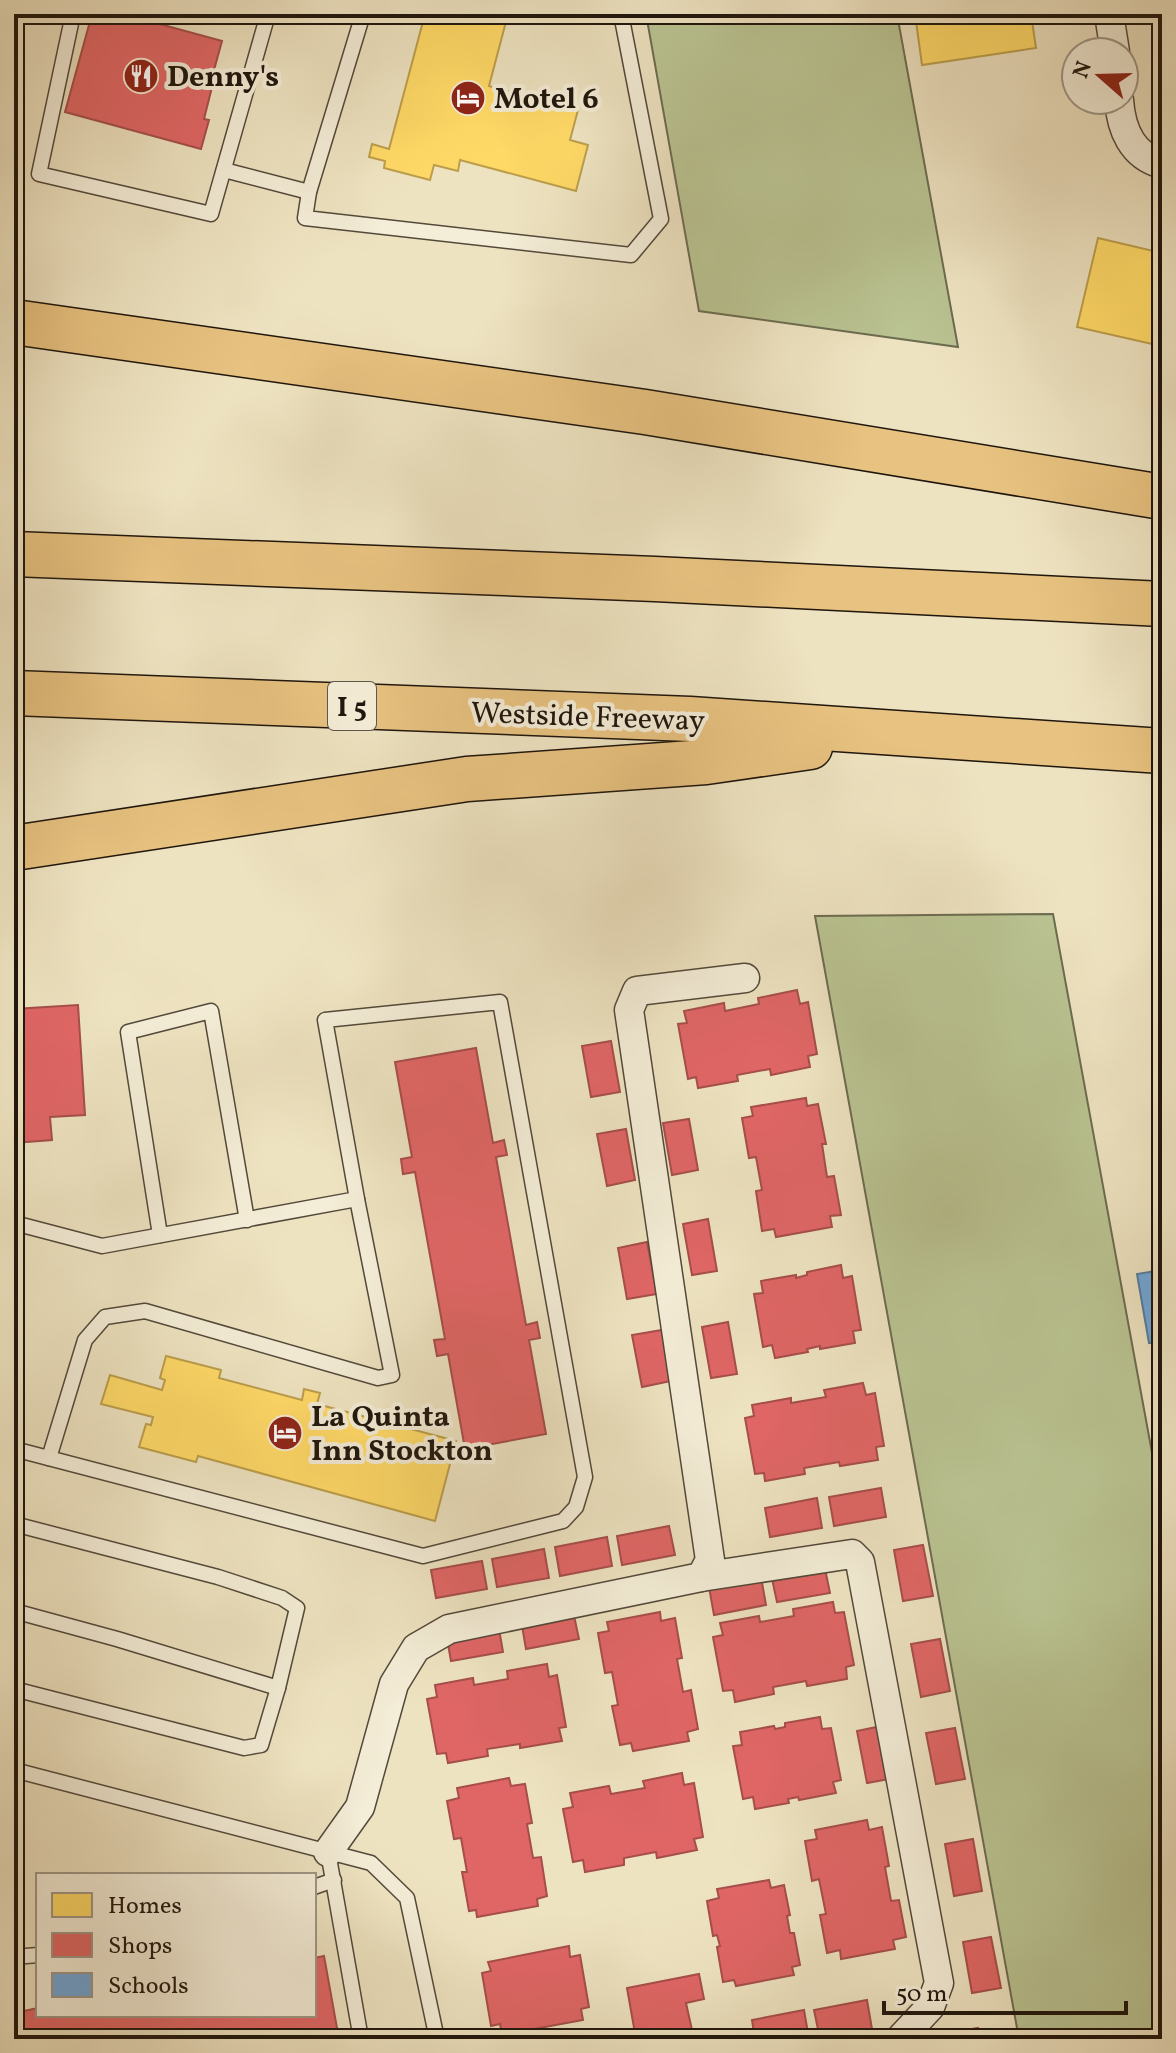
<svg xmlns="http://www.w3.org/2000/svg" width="1176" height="2053" viewBox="0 0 1176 2053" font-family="Vollkorn,serif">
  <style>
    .green { fill: #bac392; stroke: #6c6c50; stroke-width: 2 }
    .homes { fill: #ffd966; stroke: #bc9e4b; stroke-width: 2 }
    .shops { fill: #e06666; stroke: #a64e4b; stroke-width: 2 }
    .schools { fill: #6fa8dc; stroke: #577c9e; stroke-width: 2 }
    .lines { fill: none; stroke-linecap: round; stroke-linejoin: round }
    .service-casing { stroke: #53493a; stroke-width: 17 }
    .minor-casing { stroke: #53493a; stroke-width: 31 }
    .motorway-casing { stroke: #1f160d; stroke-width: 47 }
    .service { stroke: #f4edd7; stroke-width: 14 }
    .minor { stroke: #f4edd7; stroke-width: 28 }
    .motorway { stroke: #e7c280; stroke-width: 44 }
    .labels { text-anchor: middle; stroke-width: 8; stroke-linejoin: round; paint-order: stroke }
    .shield { fill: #f4edd7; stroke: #5f564a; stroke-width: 2 }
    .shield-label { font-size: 28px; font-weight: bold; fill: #1f160d }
    .poi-label { font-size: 30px; font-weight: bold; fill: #1f160d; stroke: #f4edd7; text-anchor: start }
    .street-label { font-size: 30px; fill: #1f160d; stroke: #f4edd7 }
  </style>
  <rect width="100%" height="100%" fill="#eee3c1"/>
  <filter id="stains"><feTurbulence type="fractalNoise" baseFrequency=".0025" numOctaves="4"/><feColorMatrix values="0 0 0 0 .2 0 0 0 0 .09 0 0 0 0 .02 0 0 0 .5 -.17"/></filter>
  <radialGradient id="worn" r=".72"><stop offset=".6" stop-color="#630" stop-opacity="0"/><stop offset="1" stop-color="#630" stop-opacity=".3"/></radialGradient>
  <!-- green -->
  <g class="green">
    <path d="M646,14H897L958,347L699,311Z"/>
    <path d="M1053,914L1162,1507V2039H1019L815,916Z"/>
  </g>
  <!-- homes -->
  <g class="homes">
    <path d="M425,14H508L489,86L578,110L570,140L588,145L576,191L460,160L458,171L434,165L430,180L384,168L385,161L369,157L372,144L389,149Z"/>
    <path d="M915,14H1031L1036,48L922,65Z"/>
    <path d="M1098,238L1162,253L1161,346L1077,327Z"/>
    <path d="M166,1356L221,1370L219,1378L302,1400L304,1389L320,1393L317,1404L456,1441L435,1521L198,1456L196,1462L139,1447L146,1424L151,1425L153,1417L101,1404L110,1375L162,1390L165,1380L160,1378Z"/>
  </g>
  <!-- shops -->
  <g class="shops">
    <path d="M92,14H123L222,41L214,70L210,69L206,82L213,83L204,119L209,120L201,149L65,112Z"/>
    <path d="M797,990L800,1004L808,1002L817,1054L808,1056L810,1067L771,1075L770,1069L737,1075L738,1081L698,1088L696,1077L688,1079L678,1024L687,1023L684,1011L724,1003L725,1011L759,1004L758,998Z"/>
    <path d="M78,1005L85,1115L50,1117L52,1140L14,1143V1009Z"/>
    <path d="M611,1041L620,1092L591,1097L582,1046Z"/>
    <path d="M476,1048L493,1143L504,1140L507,1155L496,1157L526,1325L537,1322L540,1338L529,1340L546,1434L465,1449L448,1354L437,1356L434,1340L445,1339L415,1172L403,1174L401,1159L412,1157L395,1062Z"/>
    <path d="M806,1098L807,1106L818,1104L826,1144H822L827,1177L834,1176L841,1215L830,1216L832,1227L776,1237L774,1229L762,1231L756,1191L762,1190L756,1157L749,1158L742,1118L753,1116L751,1107Z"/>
    <path d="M689,1119L698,1170L672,1175L663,1123Z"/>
    <path d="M626,1129L635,1180L607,1186L597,1134Z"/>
    <path d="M708,1219L717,1271L692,1275L683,1224Z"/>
    <path d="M647,1242L657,1294L627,1299L618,1248Z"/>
    <path d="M841,1265L843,1278L852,1276L861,1330L853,1331L855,1343L820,1349V1346L807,1349L808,1352L775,1358L772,1345L763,1347L754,1294L763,1293L761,1281L796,1275V1278L807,1275V1272Z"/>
    <path d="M728,1322L737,1374L711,1378L702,1327Z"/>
    <path d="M662,1330L671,1381L642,1387L632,1335Z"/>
    <path d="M863,1383L866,1395L875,1393L884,1446L876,1447L878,1460L840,1466L839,1462L804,1468L805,1474L765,1481L764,1473L755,1474L745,1418L754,1416L752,1405L791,1398V1403L826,1397L824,1390Z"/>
    <path d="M881,1488L886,1517L834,1526L829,1497Z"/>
    <path d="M817,1498L822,1528L770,1537L765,1508Z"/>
    <path d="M669,1526L675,1555L622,1565L617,1536Z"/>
    <path d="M607,1537L612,1566L560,1576L555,1547Z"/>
    <path d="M923,1545L933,1596L903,1601L894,1550Z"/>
    <path d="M544,1549L549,1578L497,1587L492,1559Z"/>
    <path d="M482,1561L487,1589L436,1598L431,1570Z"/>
    <path d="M824,1564L830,1593L777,1602L771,1574Z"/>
    <path d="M761,1577L766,1605L714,1615L709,1587Z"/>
    <path d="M833,1602L835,1613L844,1612L854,1665L846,1667L847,1679L807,1686L806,1681L773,1687L774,1694L735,1702L733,1690L723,1691L713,1637L723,1635L720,1623L759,1616L760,1622L794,1616L793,1609Z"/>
    <path d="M573,1611L579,1639L526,1649L521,1620Z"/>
    <path d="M660,1612L661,1621L675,1618L682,1658L677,1659L683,1692L691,1690L698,1729L687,1732L689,1741L633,1751L631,1743L620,1745L612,1706L618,1705L612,1672L605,1673L598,1633L609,1631L607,1622Z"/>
    <path d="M498,1623L503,1652L451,1661L446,1633Z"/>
    <path d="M940,1639L950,1691L921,1697L911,1644Z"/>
    <path d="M547,1664L549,1677L557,1675L566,1727L559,1728L562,1741L520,1748V1744L487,1749L488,1756L448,1763L446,1753L437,1754L427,1699L437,1697L435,1685L473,1678L474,1685L508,1679L507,1671Z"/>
    <path d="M820,1717L822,1729L831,1728L841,1780L833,1782L836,1793L799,1800L798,1797L788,1799L789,1803L755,1809L753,1797L743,1799L733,1746L742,1745L740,1732L774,1726L775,1729L785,1727V1723Z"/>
    <path d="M886,1725L895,1778L867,1783L857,1731Z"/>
    <path d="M955,1728L965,1779L936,1784L926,1733Z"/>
    <path d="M682,1773L684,1785L694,1783L703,1837L694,1839L697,1850L657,1858L656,1852L624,1858V1865L585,1872L583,1860L573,1862L563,1809L573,1807L570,1793L609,1786L611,1794L645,1788L643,1781Z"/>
    <path d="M509,1778L511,1786L525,1784L532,1823L527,1824L533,1858L541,1857L547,1896L537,1899L538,1906L477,1917L476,1910L469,1911L462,1872H467L461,1838L454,1839L447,1801L459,1798L457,1788Z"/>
    <path d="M867,1820L869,1830L882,1827L889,1866L885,1867L891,1901L899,1900L906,1937L893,1940L895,1949L841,1959L840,1950L827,1953L820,1915L826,1914L819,1879L812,1881L805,1841L817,1839L815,1830Z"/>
    <path d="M973,1839L982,1891L954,1896L945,1844Z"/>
    <path d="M769,1880L771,1888L784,1885L790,1915L787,1916L790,1933H794L800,1965L792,1967L794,1975L736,1986L734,1980L723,1982L717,1947L720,1946L717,1935L713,1936L707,1901L719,1898L717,1889Z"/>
    <path d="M991,1937L1001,1988L972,1993L963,1942Z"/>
    <path d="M569,1946L570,1957L580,1955L589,2007L581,2009L583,2020L502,2035L500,2024L491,2026L482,1973L491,1971L488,1962Z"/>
    <path d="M324,1956L339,2039H14V2013L38,2008V2015H314V1958Z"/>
    <path d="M699,1974L704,1999L686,2003L692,2030L636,2039L627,1988Z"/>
    <path d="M867,2000L872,2029L820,2039L814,2010Z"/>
    <path d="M804,2010L809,2039H755L752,2020Z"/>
    <path d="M978,2028L980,2036L993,2033L994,2039L925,2037Z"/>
  </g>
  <!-- schools -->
  <path class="schools" d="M1162,1270V1341L1149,1343L1137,1274Z"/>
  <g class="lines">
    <defs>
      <g id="service">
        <path d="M73,14L39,174L211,214L268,14"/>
        <path d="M363,14L309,192L305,218L631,255L661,219L621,14"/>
        <path d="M224,170L309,192"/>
        <path d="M160,1235L128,1032L211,1011L247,1220"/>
        <path d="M14,1236L18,1224L102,1246L357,1199L325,1020L500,1002L585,1477L576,1507L563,1521L423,1556L14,1449"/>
        <path d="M49,1458L85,1340L105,1317L145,1311L378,1378L392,1375L357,1199"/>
        <path d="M14,1524L218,1577L282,1598L297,1608L278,1688"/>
        <path d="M14,1611L117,1639L278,1688L261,1745L244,1748L14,1689"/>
        <path d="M14,1770L371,1863L407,1898L437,2039"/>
        <path d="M328,1852L361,2039"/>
        <path d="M314,1887L334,1880"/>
        <path d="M14,1957L38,1955"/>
      </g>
      <g id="minor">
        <path d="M1109,14L1115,52"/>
        <path d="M1119,100C1121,129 1132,156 1162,164"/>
        <path d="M701,1577L852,1554L860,1562L939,1983L930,2007L900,2039"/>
        <path d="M328,1852L360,1807L394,1684L416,1648L449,1629L701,1577L710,1560L629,1010L637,991L745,978"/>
      </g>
      <g id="motorway">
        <path d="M14,322L645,412L1162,497"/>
        <path d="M14,554L655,579L1162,604"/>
        <path d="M14,693L690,719L1162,751"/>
        <path d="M14,848L467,779L706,762L810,747"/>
      </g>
    </defs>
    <!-- service casing -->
    <use href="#service" class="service-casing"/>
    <!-- minor casing -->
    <use href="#minor" class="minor-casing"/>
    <!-- motorway casing -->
    <use href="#motorway" class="motorway-casing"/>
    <!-- service -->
    <use href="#service" class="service"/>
    <!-- minor -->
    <use href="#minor" class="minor"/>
    <!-- motorway -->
    <use href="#motorway" class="motorway"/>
  </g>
  <!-- icons -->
  <defs>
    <symbol id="restaurant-disc" viewBox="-11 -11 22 22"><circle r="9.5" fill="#8f2418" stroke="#f4edd7"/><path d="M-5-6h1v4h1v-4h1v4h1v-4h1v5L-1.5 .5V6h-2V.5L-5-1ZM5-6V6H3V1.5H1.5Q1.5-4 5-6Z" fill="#fff"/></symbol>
    <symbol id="hotel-disc" viewBox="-11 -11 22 22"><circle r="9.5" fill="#8f2418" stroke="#f4edd7"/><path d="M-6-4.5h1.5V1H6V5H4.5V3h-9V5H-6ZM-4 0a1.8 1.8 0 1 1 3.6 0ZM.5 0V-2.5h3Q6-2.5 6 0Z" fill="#fff"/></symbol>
  </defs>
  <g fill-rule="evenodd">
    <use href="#restaurant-disc" x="121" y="56" width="40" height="40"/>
    <use href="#hotel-disc" x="448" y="78" width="40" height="40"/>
    <use href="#hotel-disc" x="265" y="1413" width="40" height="40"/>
  </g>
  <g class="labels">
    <!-- shield labels -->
    <rect class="shield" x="328" y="682" width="48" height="48" rx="6"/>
    <g class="shield-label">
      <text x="352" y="716">I 5</text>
    </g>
    <!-- poi labels -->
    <g class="poi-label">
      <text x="167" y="86">Denny's</text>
      <text x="494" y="108">Motel 6</text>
      <text x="311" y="1426">La Quinta<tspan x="311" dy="34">Inn Stockton</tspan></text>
    </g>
    <!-- street labels -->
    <g class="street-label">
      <text transform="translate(588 716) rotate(2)" y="10">Westside Freeway</text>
    </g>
  </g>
  <!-- margin -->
  <rect width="1176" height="2053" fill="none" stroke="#eee3c1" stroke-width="48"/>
  <rect x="16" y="16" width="1144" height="2021" fill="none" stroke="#1f160d" stroke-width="4"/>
  <rect x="24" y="24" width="1128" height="2005" fill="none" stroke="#1f160d" stroke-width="2"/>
  <!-- legend -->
  <rect x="36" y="1873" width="280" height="144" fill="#f4edd7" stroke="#9f9786" stroke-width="2"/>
  <rect x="52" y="1893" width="40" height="24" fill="#ffd966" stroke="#9f9786" stroke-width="2"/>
  <text x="108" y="1913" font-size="24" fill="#1f160d">Homes</text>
  <rect x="52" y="1933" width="40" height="24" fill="#e06666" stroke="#9f9786" stroke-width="2"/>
  <text x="108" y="1953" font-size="24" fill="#1f160d">Shops</text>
  <rect x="52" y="1973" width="40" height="24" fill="#6fa8dc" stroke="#9f9786" stroke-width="2"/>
  <text x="108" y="1993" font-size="24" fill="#1f160d">Schools</text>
  <!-- north arrow -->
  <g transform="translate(1100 76) rotate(290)"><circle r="38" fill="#f4edd7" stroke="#9f9786" stroke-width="2"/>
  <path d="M0-6L14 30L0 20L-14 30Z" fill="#8f2418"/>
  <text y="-12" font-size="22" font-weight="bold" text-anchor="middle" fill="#1f160d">N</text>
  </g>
  <!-- scale -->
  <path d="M884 2001v12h242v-12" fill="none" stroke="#1f160d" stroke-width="4"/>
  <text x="896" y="2001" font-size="24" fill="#1f160d" stroke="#f4edd7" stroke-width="6" paint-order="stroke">50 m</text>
  <rect width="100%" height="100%" filter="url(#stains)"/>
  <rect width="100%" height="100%" fill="url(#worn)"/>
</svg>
